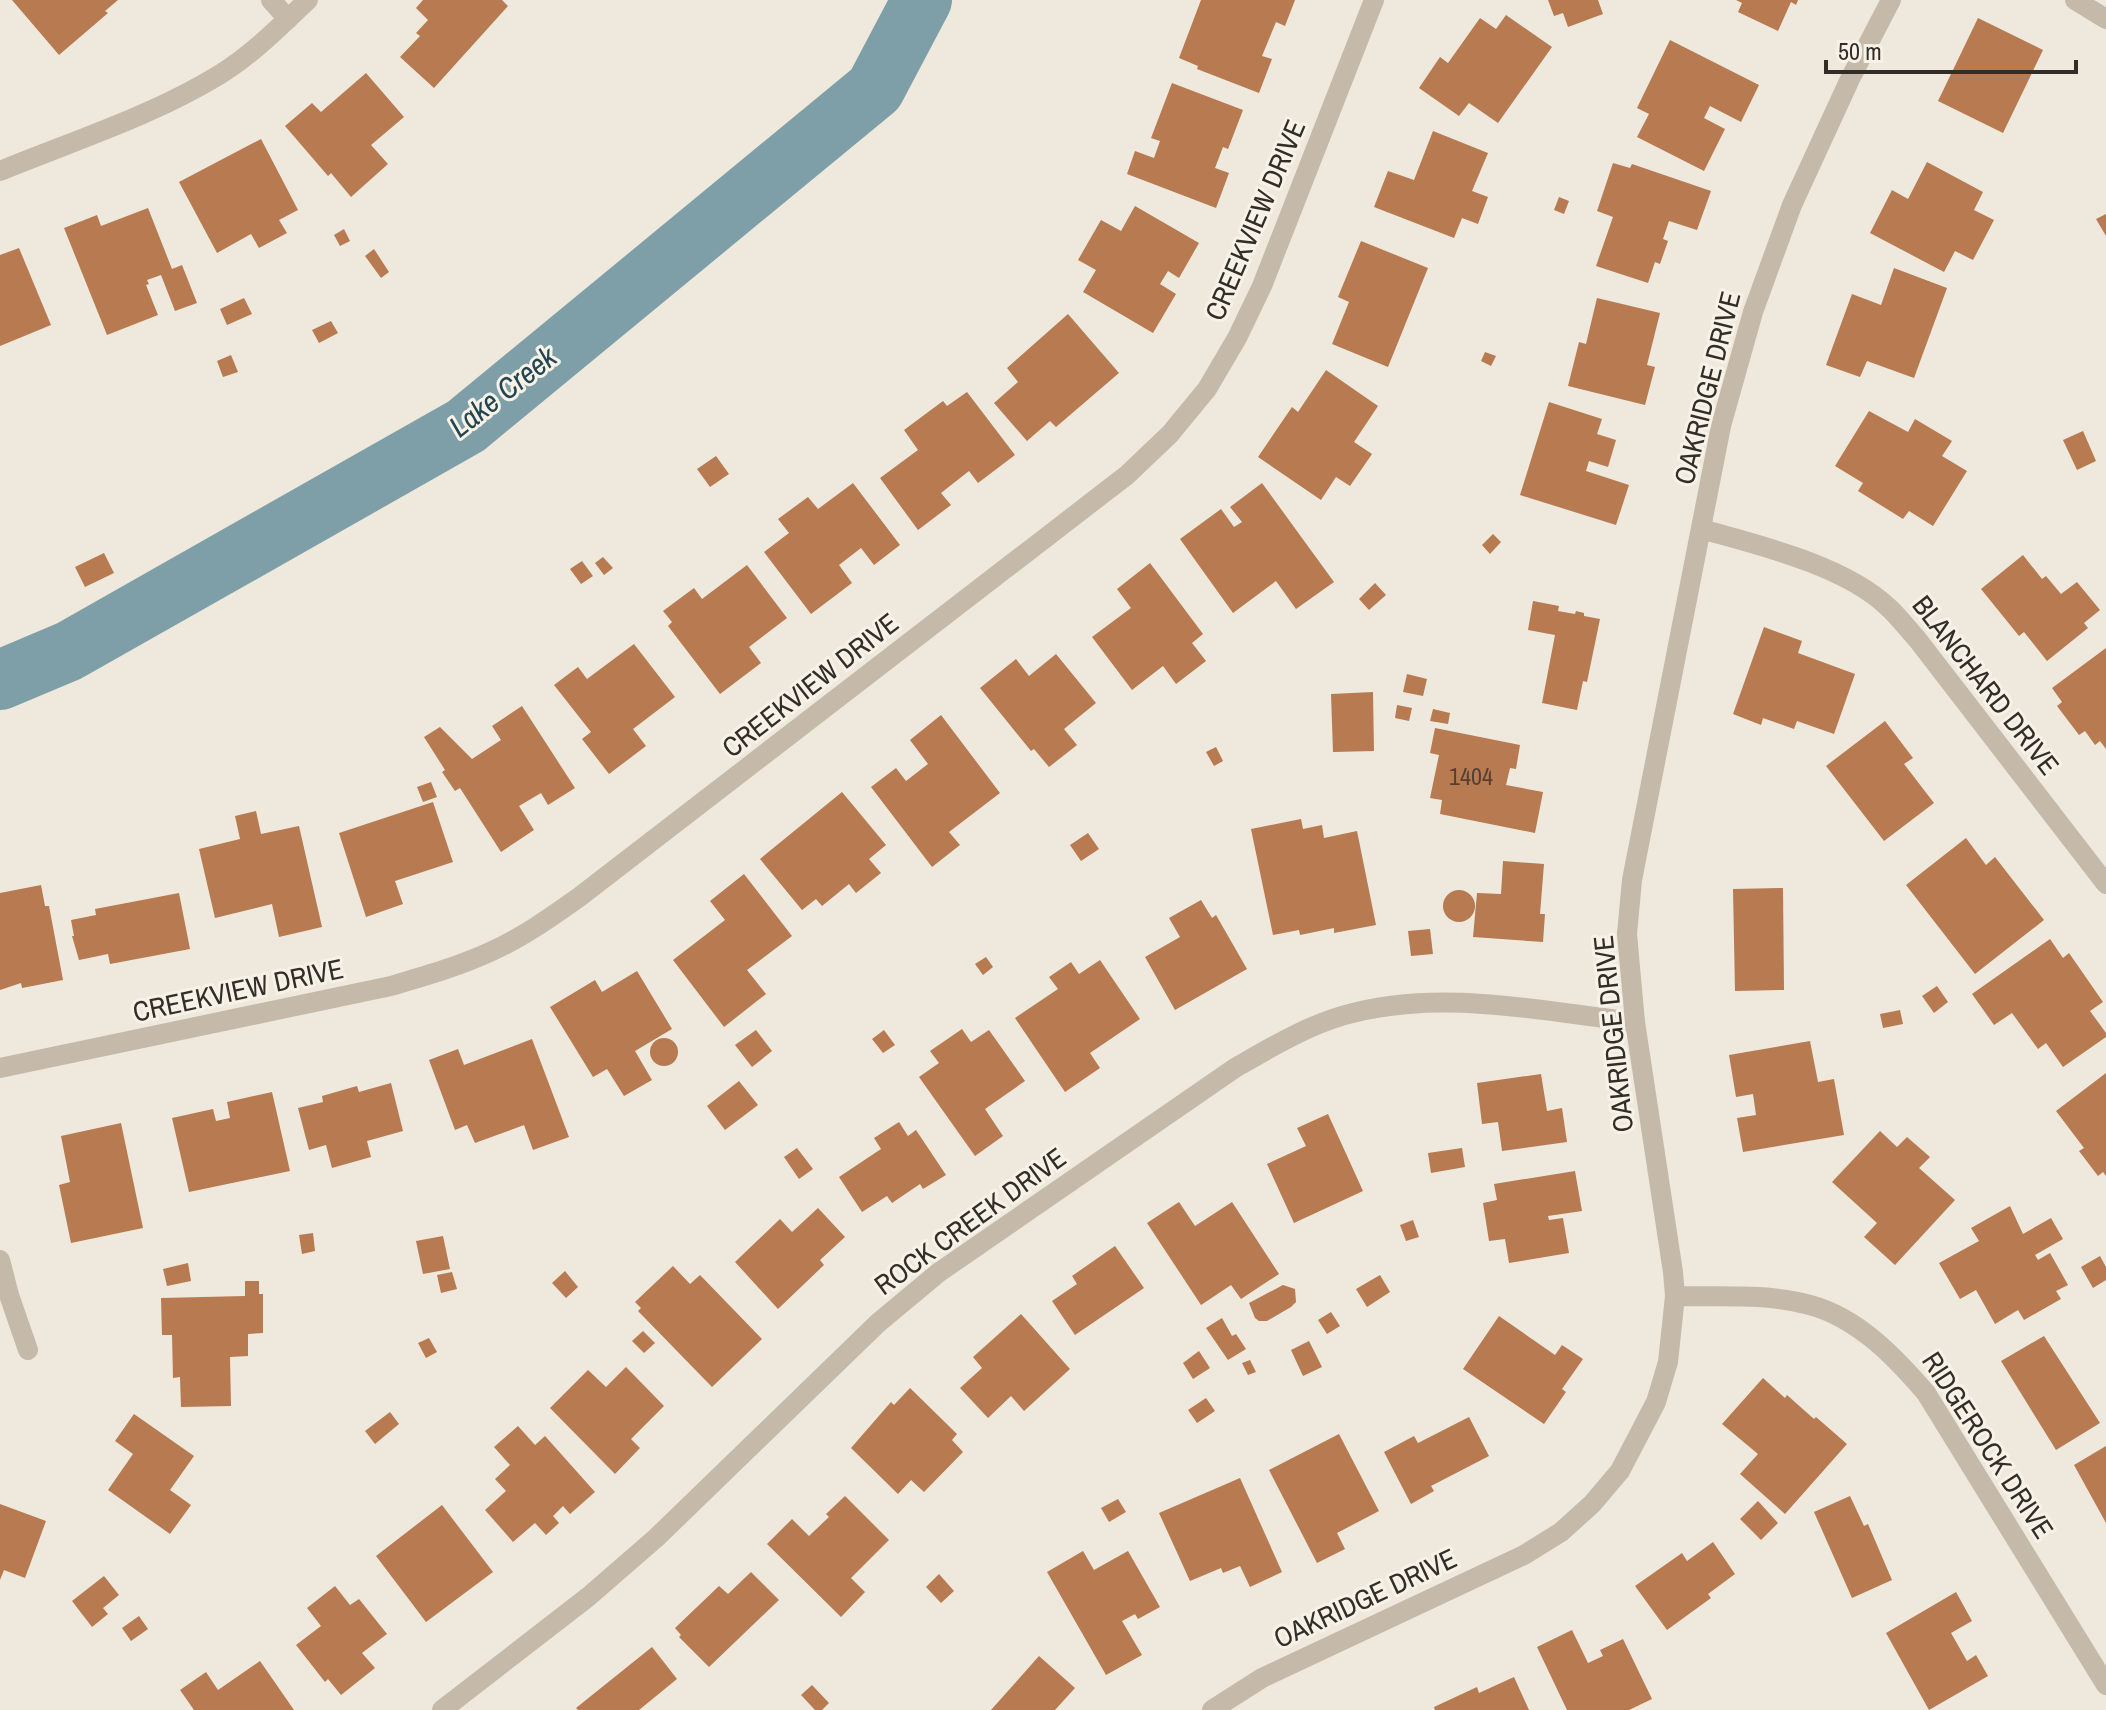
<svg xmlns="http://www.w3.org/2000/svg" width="2106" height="1710" viewBox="0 0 2106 1710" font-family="'Archivo Narrow',sans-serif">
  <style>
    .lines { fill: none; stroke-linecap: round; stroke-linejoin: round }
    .river { stroke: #7e9fa8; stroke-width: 60 }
    .building { fill: #b77a51 }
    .minor { stroke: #c5baa9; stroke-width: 20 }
    .labels { text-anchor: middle; stroke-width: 6; stroke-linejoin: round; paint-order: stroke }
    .number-label { font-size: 24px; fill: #544032 }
    .street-label { font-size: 28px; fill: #332d28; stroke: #f7f2e7 }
    .water-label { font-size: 30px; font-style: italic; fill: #23454f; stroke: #f7f2e7 }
  </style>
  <rect width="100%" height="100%" fill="#eee9dc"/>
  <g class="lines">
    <!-- river -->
    <path class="river" d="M0,680L69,651L466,426L875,89L922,0"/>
  </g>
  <!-- building -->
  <g class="building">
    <path d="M12,0H118L105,11L108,13L59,55Z"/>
    <path d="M423,0H502L508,6L434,88L400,57L420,36L416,33L428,20L416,8Z"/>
    <path d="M1201,0H1295L1285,26L1276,22L1262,56L1272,59L1259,93L1197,69L1198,66L1179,58Z"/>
    <path d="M1548,0H1598L1603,14L1568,27L1563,13L1554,16Z"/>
    <path d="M1736,0H1798L1796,5L1791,2L1778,31L1738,12L1742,3Z"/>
    <path d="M1506,15L1552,47L1498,123L1469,103L1459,116L1419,88L1440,57L1448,63L1480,18L1496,29Z"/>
    <path d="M1978,18L2043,50L2003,133L1938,101Z"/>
    <path d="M1670,40L1759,85L1741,122L1710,106L1704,118L1725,129L1704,171L1637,137L1649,114L1637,108Z"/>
    <path d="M366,73L404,117L371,145L388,164L351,197L331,173L328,176L285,126L312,103L321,112Z"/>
    <path d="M1172,83L1243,110L1228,149L1223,147L1215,168L1229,173L1216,208L1127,174L1135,151L1154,158L1160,141L1151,138Z"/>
    <path d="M1433,131L1488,153L1472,191L1488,197L1478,224L1462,218L1454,238L1374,207L1388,171L1414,180Z"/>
    <path d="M261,139L298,210L279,220L287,233L259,248L251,234L217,253L179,182Z"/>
    <path d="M1927,162L1983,192L1974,210L1994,220L1973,260L1955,251L1944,272L1870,233L1892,190L1908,199Z"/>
    <path d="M1613,163L1630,168L1632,164L1711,191L1697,230L1669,221L1663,239L1668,241L1660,264L1655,262L1648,283L1596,266L1613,217L1597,211Z"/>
    <path d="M1559,197L1569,201L1564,214L1554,210Z"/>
    <path d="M1135,206L1199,243L1179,278L1168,271L1160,284L1176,294L1153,333L1083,292L1096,270L1078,260L1101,220L1121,231Z"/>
    <path d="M148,208L172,269L182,265L197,303L175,311L161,275L147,280L149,284L146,285L158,315L107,335L64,228L97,215L101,226Z"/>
    <path d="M2106,214V236L2096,219Z"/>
    <path d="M344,229L350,241L340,246L334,235Z"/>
    <path d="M1361,241L1428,268L1388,367L1332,344L1349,302L1338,297Z"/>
    <path d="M19,248L51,325L0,346V255Z"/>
    <path d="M374,249L389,272L381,278L365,256Z"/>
    <path d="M1894,268L1947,288L1914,378L1867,361L1860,377L1826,365L1852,294L1881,305Z"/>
    <path d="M244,298L252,314L227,325L220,309Z"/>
    <path d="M1597,298L1660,313L1647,365L1655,367L1645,405L1568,386L1579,342L1586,344Z"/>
    <path d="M1068,314L1119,373L1056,427L1050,421L1027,441L994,403L1018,382L1007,368Z"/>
    <path d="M331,321L338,333L319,343L312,330Z"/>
    <path d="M1485,352L1496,356L1491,366L1481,361Z"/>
    <path d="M231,355L238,372L223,377L217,361Z"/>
    <path d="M1326,370L1378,406L1354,442L1372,454L1350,486L1336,477L1321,500L1258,457L1292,407L1298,412Z"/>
    <path d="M967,392L1015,455L978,483L969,471L941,493L951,505L918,530L880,478L918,450L904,430L943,401L947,406Z"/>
    <path d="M1549,402L1602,419L1597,434L1616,440L1608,467L1589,461L1586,471L1629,485L1616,525L1520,495Z"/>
    <path d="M1869,411L1908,432L1915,419L1952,441L1942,456L1967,471L1933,526L1909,511L1903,519L1858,491L1863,483L1835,466Z"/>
    <path d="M2083,431L2096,461L2077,470L2063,440Z"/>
    <path d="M716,456L729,474L710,487L697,469Z"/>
    <path d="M853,483L900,545L874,565L861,548L839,565L852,583L811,614L764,552L789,533L778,519L808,497L818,509Z"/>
    <path d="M1262,483L1334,582L1296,609L1276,581L1233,613L1180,539L1221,509L1234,527L1242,522L1230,507Z"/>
    <path d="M1493,534L1501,542L1490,554L1482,545Z"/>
    <path d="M104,553L114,573L85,587L75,567Z"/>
    <path d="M2023,555L2042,579L2046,576L2061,594L2077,582L2100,610L2084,623L2088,628L2047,661L2024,632L2019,636L1981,589Z"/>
    <path d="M603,557L613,568L604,575L595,563Z"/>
    <path d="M582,561L593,576L581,584L570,569Z"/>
    <path d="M1150,563L1203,634L1192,643L1206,661L1176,684L1163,666L1132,690L1092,637L1131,608L1117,589Z"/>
    <path d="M747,565L787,618L749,647L761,663L720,694L668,626L672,622L663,611L694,588L702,599Z"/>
    <path d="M1375,583L1386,595L1369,610L1359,599Z"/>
    <path d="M1533,601L1559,606L1558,611L1575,614L1576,611L1584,613V616L1600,619L1587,682L1583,681L1577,710L1542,703L1555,635L1528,630Z"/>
    <path d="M1764,627L1802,641L1798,653L1855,674L1834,734L1797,721L1794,729L1763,718L1761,725L1733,714Z"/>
    <path d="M634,644L675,697L633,729L646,746L609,774L582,739L591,732L554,685L578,667L587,679Z"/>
    <path d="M2106,648V749L2100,741L2095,745L2085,731L2079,735L2057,706L2062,702L2052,688Z"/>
    <path d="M1056,654L1096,703L1064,729L1077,745L1049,767L1034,749L1031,751L980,688L1016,659L1029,676Z"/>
    <path d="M1407,674L1427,679L1423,696L1403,692Z"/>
    <path d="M1373,692L1374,751L1333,752L1331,694Z"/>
    <path d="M1397,705L1412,708L1409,721L1395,718Z"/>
    <path d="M522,706L575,788L548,805L541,793L519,806L534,830L501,852L460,788L455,791L442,772L445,770L424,737L440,727L472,759L501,740L492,726Z"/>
    <path d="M1433,709L1450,713L1448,724L1430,721Z"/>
    <path d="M941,715L1000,793L949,832L960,845L932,867L871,787L896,768L906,781L928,764L910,740Z"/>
    <path d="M1885,721L1913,758L1904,764L1934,803L1884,841L1826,766Z"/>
    <path d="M1435,728L1520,745L1516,769L1510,768L1506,785L1543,792L1535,833L1440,814L1442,800L1430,798L1439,755L1430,753Z"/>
    <path d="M1216,747L1223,761L1214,766L1206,752Z"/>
    <path d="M431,782L437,797L423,802L417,787Z"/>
    <path d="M842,792L886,845L869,859L881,873L856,893L849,884L822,906L816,899L802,910L760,859Z"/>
    <path d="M433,802L453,862L395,881L403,904L366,917L339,833Z"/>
    <path d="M256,811L261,834L299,826L322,927L279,937L272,904L215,918L199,849L240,839L235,816Z"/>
    <path d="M1301,819L1303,829L1322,825L1324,838L1357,831L1376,925L1334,933V928L1300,935L1299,930L1273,935L1251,829Z"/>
    <path d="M1088,833L1099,849L1081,861L1070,845Z"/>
    <path d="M1966,838L1986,865L1995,857L2044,920L1975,974L1906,885Z"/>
    <path d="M1503,861L1544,864L1540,914H1545L1543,942L1473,937L1477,893L1501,894Z"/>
    <path d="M744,874L792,936L747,970L766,994L724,1027L673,960L725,920L710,901Z"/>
    <path d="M41,885L45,906H49L63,980L22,988L21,983L0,990V893Z"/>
    <path d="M1783,888L1784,990L1735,991L1733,889Z"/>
    <circle cx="1459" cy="906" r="16"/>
    <path d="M179,893L190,949L110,964L108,954L79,960L72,936H74L71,920L96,915L95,909Z"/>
    <path d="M1201,900L1212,918L1216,915L1247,969L1175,1010L1145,957L1180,937L1169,918Z"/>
    <path d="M1430,929L1433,954L1411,956L1408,931Z"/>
    <path d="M2050,939L2063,958L2069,953L2103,1002L2090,1011L2106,1033V1037L2063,1067L2046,1043L2038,1049L2012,1013L1994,1025L1972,994Z"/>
    <path d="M986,957L993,967L983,975L975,964Z"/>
    <path d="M1100,960L1140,1019L1090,1053L1100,1068L1065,1092L1015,1018L1058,989L1049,977L1071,962L1079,974Z"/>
    <path d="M637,971L672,1029L635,1051L652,1080L624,1096L607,1069L593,1077L550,1007L595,980L602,992Z"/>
    <path d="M1937,986L1948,1002L1934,1013L1922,996Z"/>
    <path d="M1900,1010L1903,1024L1883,1028L1880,1014Z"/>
    <path d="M962,1029L971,1042L989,1030L1025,1081L985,1109L1003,1136L975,1156L919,1077L939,1063L930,1051Z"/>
    <path d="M756,1030L772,1051L752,1067L735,1045Z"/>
    <path d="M884,1030L895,1045L883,1053L872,1039Z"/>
    <circle cx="664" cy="1052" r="14"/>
    <path d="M532,1039L569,1137L533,1150L524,1125L475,1143L467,1125L455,1130L429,1060L458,1049L464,1065Z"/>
    <path d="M1810,1041L1818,1082L1834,1079L1844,1135L1743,1152L1737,1118L1756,1115L1753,1094L1736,1097L1729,1055Z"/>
    <path d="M2106,1073V1176L2103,1172L2098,1176L2079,1151L2084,1148L2056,1111Z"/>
    <path d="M1541,1074L1547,1111L1562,1108L1567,1142L1502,1151L1498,1122L1482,1124L1477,1083Z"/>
    <path d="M739,1081L758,1105L725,1130L707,1106Z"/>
    <path d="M391,1083L403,1131L367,1141L371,1157L332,1168L326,1145L309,1150L298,1108L323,1102L322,1096L357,1086L359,1092Z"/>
    <path d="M272,1092L290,1171L189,1192L172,1118L213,1109L216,1121L230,1118L227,1102Z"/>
    <path d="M1328,1114L1363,1191L1294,1223L1267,1164L1306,1146L1297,1128Z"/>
    <path d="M899,1122L908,1136L916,1130L946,1175L923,1189L920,1184L892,1203L887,1196L862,1212L839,1177L881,1149L874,1138Z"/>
    <path d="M121,1123L143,1228L71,1243L59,1185L70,1182L61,1136Z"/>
    <path d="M1880,1131L1897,1147L1907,1137L1930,1157L1919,1168L1955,1200L1895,1265L1864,1237L1877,1223L1832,1182Z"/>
    <path d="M797,1148L813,1169L799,1179L784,1157Z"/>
    <path d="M1462,1148L1465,1167L1431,1173L1428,1153Z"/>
    <path d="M1575,1171L1582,1211L1548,1216L1549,1220L1563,1218L1569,1253L1509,1263L1505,1239L1489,1241L1483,1203L1497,1200L1494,1184Z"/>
    <path d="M1179,1202L1195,1226L1232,1202L1279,1274L1241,1299L1231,1285L1201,1305L1147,1223Z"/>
    <path d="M2010,1206L2023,1234L2051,1218L2063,1239L2035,1255L2038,1260L2050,1253L2068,1285L2056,1291L2061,1299L2024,1320L2018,1310L1995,1324L1976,1290L1960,1299L1939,1263L1979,1241L1971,1228Z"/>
    <path d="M818,1208L845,1237L820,1260L824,1265L778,1309L735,1262L780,1219L792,1232Z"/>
    <path d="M1413,1220L1419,1237L1406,1241L1400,1225Z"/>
    <path d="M313,1233L315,1251L302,1254L299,1235Z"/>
    <path d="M443,1236L450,1269L423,1274L416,1241Z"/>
    <path d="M1115,1246L1144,1288L1075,1335L1052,1301L1077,1284L1072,1276Z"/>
    <path d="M2100,1256L2106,1267V1280L2093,1288L2081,1267Z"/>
    <path d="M188,1263L191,1281L167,1286L163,1269Z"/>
    <path d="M673,1266L690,1284L700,1275L762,1339L712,1387L638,1311L641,1308L635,1302Z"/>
    <path d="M565,1271L578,1287L566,1298L552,1283Z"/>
    <path d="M452,1272L457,1289L441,1293L437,1275Z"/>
    <path d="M1380,1275L1390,1292L1367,1307L1356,1289Z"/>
    <path d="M245,1281H259V1294H263V1333L248,1334V1356L230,1357L231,1406L181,1407L180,1377L173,1378L172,1335H162L161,1298L245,1296Z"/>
    <path d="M1283,1285L1295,1289L1296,1302L1291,1307L1267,1321H1259L1255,1318L1249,1303Z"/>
    <path d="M1331,1312L1340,1326L1327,1334L1318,1320Z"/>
    <path d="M1021,1314L1070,1369L1024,1411L1011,1396L988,1418L960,1388L982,1368L973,1357Z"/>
    <path d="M1499,1316L1555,1355L1562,1345L1583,1359L1562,1389L1566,1392L1544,1424L1463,1369Z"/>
    <path d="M1222,1318L1232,1336L1236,1334L1246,1349L1228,1360L1206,1328Z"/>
    <path d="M643,1331L655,1343L644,1353L632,1341Z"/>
    <path d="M2044,1336L2100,1423L2056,1450L2001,1361Z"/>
    <path d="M429,1338L437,1352L426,1358L418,1343Z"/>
    <path d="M1309,1341L1322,1367L1303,1376L1291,1350Z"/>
    <path d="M1199,1351L1210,1368L1193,1379L1183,1363Z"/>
    <path d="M1250,1360L1256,1372L1248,1375L1242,1363Z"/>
    <path d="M626,1367L664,1406L631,1439L640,1448L615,1474L550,1408L588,1370L606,1387Z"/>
    <path d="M1763,1378L1785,1398L1787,1395L1814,1419L1816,1417L1847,1444L1785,1514L1740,1474L1758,1454L1722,1424Z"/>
    <path d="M910,1388L957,1434L952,1440L963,1452L924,1492L911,1480L898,1494L851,1448L891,1402L894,1405Z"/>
    <path d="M1206,1398L1215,1411L1197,1423L1188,1410Z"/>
    <path d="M390,1412L399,1424L375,1444L365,1431Z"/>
    <path d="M134,1414L194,1456L170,1490L191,1505L170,1534L108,1490L133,1454L115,1441Z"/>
    <path d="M1469,1417L1489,1456L1431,1486L1434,1491L1411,1504L1384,1452L1414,1436L1418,1443Z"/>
    <path d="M518,1426L535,1445L545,1436L595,1492L570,1514L563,1506L553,1516L559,1523L546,1535L535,1523L513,1542L485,1510L506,1491L495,1479L510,1465L494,1447Z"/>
    <path d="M1339,1434L1379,1511L1337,1533L1345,1549L1317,1563L1269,1470Z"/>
    <path d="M2106,1446V1523L2074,1465Z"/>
    <path d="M1240,1478L1282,1572L1250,1587L1240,1566L1223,1573L1221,1568L1190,1581L1159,1513Z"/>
    <path d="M845,1496L889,1540L851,1578L865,1592L841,1617L767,1544L792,1519L809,1536L829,1517L826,1514Z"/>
    <path d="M1850,1496L1864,1526L1868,1524L1892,1580L1852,1598L1814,1512Z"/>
    <path d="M1118,1499L1126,1512L1109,1522L1101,1508Z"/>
    <path d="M1758,1501L1778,1523L1761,1540L1740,1519Z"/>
    <path d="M0,1504L46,1521L25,1578L4,1570L0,1580Z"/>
    <path d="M442,1505L493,1572L426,1622L376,1556Z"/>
    <path d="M1713,1542L1735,1574L1708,1594L1711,1598L1667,1630L1635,1586L1682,1553L1687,1561Z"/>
    <path d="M1083,1551L1094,1570L1128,1551L1160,1607L1138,1619L1135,1614L1122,1621L1142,1655L1106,1675L1047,1572Z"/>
    <path d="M751,1572L779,1600L709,1667L679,1637L681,1635L675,1628L719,1586L728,1594Z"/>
    <path d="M939,1574L954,1591L941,1603L926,1587Z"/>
    <path d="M104,1576L119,1595L103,1608L108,1614L92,1627L72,1601Z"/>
    <path d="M335,1586L350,1605L359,1599L387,1634L362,1653L375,1668L341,1695L328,1679L325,1682L296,1645L321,1626L307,1608Z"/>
    <path d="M1956,1592L1972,1621L1951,1633L1967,1661L1976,1655L1988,1676L1929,1710L1886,1633Z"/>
    <path d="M139,1616L148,1629L131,1641L122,1628Z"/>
    <path d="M1572,1630L1588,1663L1603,1656L1600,1650L1623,1639L1652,1699L1629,1710H1567L1537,1647Z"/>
    <path d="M652,1647L677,1679L639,1710H578L576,1708Z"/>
    <path d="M1039,1656L1075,1688L1055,1710H991Z"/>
    <path d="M260,1661L294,1710H194L180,1690L206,1672L218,1690Z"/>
    <path d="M1514,1677L1529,1710H1435L1434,1707L1477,1687L1479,1693Z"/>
    <path d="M812,1685L829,1703L822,1710H815L801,1695Z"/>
  </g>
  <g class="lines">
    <!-- minor -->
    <g class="minor">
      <path d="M271,0L288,19"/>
      <path d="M2075,0L2106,19"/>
      <path d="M0,171C73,141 152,116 219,75C252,55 280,26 308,0"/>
      <path d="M1701,529C1758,545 1844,565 1888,607C1898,616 1907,628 1917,639L2106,884"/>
      <path d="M0,1068L391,986C425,976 460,966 492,951C523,937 551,917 578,898L1127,475L1170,434L1207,389L1237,338L1262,286L1374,0"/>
      <path d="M0,1260L9,1295L28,1350"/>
      <path d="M1675,1296C1719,1297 1767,1293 1810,1305C1858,1318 1895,1357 1926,1393L2106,1685"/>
      <path d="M442,1710L588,1597L656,1538L878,1323L938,1273L1235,1068C1270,1048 1306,1026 1345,1015C1440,988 1539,1011 1635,1022"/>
      <path d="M1212,1710L1262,1678L1524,1555L1561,1532L1592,1504L1620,1471L1656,1402L1668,1362L1675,1296L1673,1272L1635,1022L1627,934L1632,880L1721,426L1753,312L1792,205L1850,79L1891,0"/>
    </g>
  </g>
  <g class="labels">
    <!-- number labels -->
    <g class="number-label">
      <text x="1471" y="785">1404</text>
    </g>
    <!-- street labels -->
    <g class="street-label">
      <text transform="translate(1255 220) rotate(-67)" y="10">CREEKVIEW DRIVE</text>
      <text transform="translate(1707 388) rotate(-76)" y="10">OAKRIDGE DRIVE</text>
      <text transform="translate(810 685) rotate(-38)" y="10">CREEKVIEW DRIVE</text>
      <text transform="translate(1986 685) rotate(52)" y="10">BLANCHARD DRIVE</text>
      <text transform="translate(238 990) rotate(-12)" y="10">CREEKVIEW DRIVE</text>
      <text transform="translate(1613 1034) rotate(-96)" y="10">OAKRIDGE DRIVE</text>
      <text transform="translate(970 1221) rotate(-36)" y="10">ROCK CREEK DRIVE</text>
      <text transform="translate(1988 1445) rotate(57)" y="10">RIDGEROCK DRIVE</text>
      <text transform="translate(1365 1598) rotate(-25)" y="10">OAKRIDGE DRIVE</text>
    </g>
    <!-- water labels -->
    <g class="water-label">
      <text transform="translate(503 392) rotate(-38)" y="10">Lake Creek</text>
    </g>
  </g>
  <!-- scale -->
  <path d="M1826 60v12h250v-12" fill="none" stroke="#332d28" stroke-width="4"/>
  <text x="1838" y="60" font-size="24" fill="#332d28" stroke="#f7f2e7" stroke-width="6" paint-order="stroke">50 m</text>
</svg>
